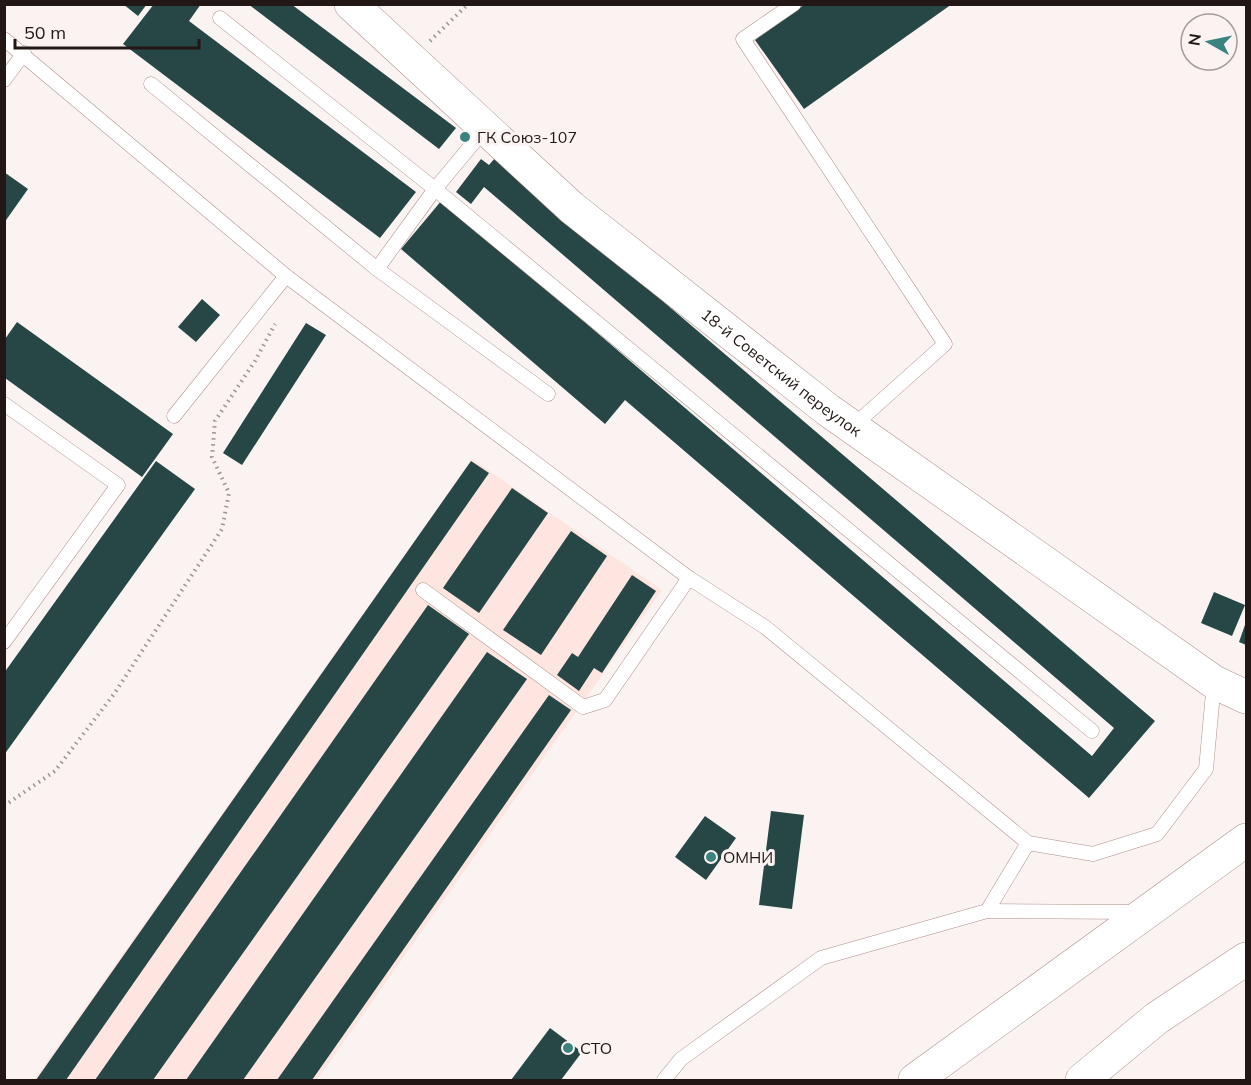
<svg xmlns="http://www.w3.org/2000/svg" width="1251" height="1085" viewBox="0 0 1251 1085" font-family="Mulish,sans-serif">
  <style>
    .built { fill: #ffe5e0 }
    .building { fill: #264746 }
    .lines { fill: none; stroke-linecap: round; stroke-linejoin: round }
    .lane-casing { stroke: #af9089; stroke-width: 15 }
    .secondary-casing { stroke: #af9089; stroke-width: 34 }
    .primary-casing { stroke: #af9089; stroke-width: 34 }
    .path { stroke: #9b9391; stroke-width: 4; stroke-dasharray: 1.5 4.5; stroke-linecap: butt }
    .lane { stroke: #fff; stroke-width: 14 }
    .secondary { stroke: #fff; stroke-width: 33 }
    .primary { stroke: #fff; stroke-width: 33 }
    .poi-dot { fill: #3b8381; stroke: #faf3f2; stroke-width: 2 }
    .labels { text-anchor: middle; stroke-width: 6; stroke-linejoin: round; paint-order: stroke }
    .poi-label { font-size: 16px; fill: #221715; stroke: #faf3f2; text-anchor: start }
    .street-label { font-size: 16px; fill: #221715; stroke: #faf3f2 }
  </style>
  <rect width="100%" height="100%" fill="#faf3f2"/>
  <!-- built -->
  <path class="built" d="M472,459L662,590L317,1080H34Z"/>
  <!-- building -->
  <g class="building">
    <path d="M123,4H147L138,16Z"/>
    <path d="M154,4H201L189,21L416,192L380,238L123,44Z"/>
    <path d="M248,4H291L456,128L439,149Z"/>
    <path d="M805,4H952L804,109L755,40Z"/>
    <path d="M495,158L1155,721L1089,798L625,400L605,424L401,249L442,200L1092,756L1114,728L484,187L471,204L456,192L481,159L489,165Z"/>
    <path d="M4,172L28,189L4,223Z"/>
    <path d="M202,299L220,315L196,342L178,327Z"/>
    <path d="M17,322L173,434L142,477L5,378V339Z"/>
    <path d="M306,323L326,335L242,465L223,453Z"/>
    <path d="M156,461L195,489L4,755V673Z"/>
    <path d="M471,461L489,473L66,1080H36Z"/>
    <path d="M512,488L548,513L479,613L443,588Z"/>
    <path d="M571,531L607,556L541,655L503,630Z"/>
    <path d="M632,575L656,591L602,673L594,668L579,691L557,675L572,653L578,657Z"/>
    <path d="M1214,592L1245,605L1232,636L1201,623Z"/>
    <path d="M428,605L469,634L153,1080H95Z"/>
    <path d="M1246,622V645L1239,642Z"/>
    <path d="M487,652L527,679L243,1080H186Z"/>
    <path d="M549,695L571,710L312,1080H277Z"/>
    <path d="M771,811L804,815L792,909L759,905Z"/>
    <path d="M705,816L736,838L706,880L675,857Z"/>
    <path d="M550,1028L582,1052L561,1080H511Z"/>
  </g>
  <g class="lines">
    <defs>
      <g id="lane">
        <path d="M794,4L743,39L945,344L852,427"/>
        <path d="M220,18L435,189L1092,731"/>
        <path d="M4,39L286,276L689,578"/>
        <path d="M4,80L24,53"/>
        <path d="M151,84L377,269L548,394"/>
        <path d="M377,269L435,189L485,129"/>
        <path d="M4,404L118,485L4,642"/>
        <path d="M174,416L286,276"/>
        <path d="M423,590L583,707L605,700L689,578L765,627L1028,843L1093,854L1157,834L1206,769L1214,682"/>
        <path d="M987,911L1028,843"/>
        <path d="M664,1080L681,1059L821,958L987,911L1137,912"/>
      </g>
      <g id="secondary">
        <path id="s1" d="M351,4L572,208L828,410L1214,682L1246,697"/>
      </g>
      <g id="primary">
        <path d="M915,1080L1246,840"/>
        <path d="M1082,1080L1157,1018L1246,959"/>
      </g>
    </defs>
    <!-- lane casing -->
    <use href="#lane" class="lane-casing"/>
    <!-- secondary casing -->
    <use href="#secondary" class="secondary-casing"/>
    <!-- primary casing -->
    <use href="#primary" class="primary-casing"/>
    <!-- path -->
    <g class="path">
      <path d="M430,41L468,4"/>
      <path d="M4,806L55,771L114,694L222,529L229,493L212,457L215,421L255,361L275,324"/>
    </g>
    <!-- lane -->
    <use href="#lane" class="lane"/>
    <!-- secondary -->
    <use href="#secondary" class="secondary"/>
    <!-- primary -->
    <use href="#primary" class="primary"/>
  </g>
  <!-- markers -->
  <g class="poi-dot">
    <circle cx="465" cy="137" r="6"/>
    <circle cx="711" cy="857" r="6"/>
    <circle cx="568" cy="1048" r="6"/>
  </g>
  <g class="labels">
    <!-- poi labels -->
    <g class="poi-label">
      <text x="477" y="143">ГК Союз-107</text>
      <text x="723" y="863">ОМНИ</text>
      <text x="580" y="1054">СТО</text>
    </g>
    <!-- street labels -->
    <g class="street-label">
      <text dy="6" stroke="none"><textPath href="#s1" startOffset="567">18-й Советский переулок</textPath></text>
    </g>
  </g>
  <!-- border -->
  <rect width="1251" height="1085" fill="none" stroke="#221715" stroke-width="12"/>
  <!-- north arrow -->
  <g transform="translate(1209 42) rotate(279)"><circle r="28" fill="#faf3f2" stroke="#a49b9a" stroke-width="1.5"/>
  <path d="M0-4.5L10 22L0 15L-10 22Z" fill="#3b8381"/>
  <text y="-9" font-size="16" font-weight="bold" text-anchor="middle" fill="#221715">N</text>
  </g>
  <!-- scale -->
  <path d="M15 39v9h184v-9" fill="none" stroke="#221715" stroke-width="3"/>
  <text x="24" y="39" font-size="18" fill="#221715" stroke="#faf3f2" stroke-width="4.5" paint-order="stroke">50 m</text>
</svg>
